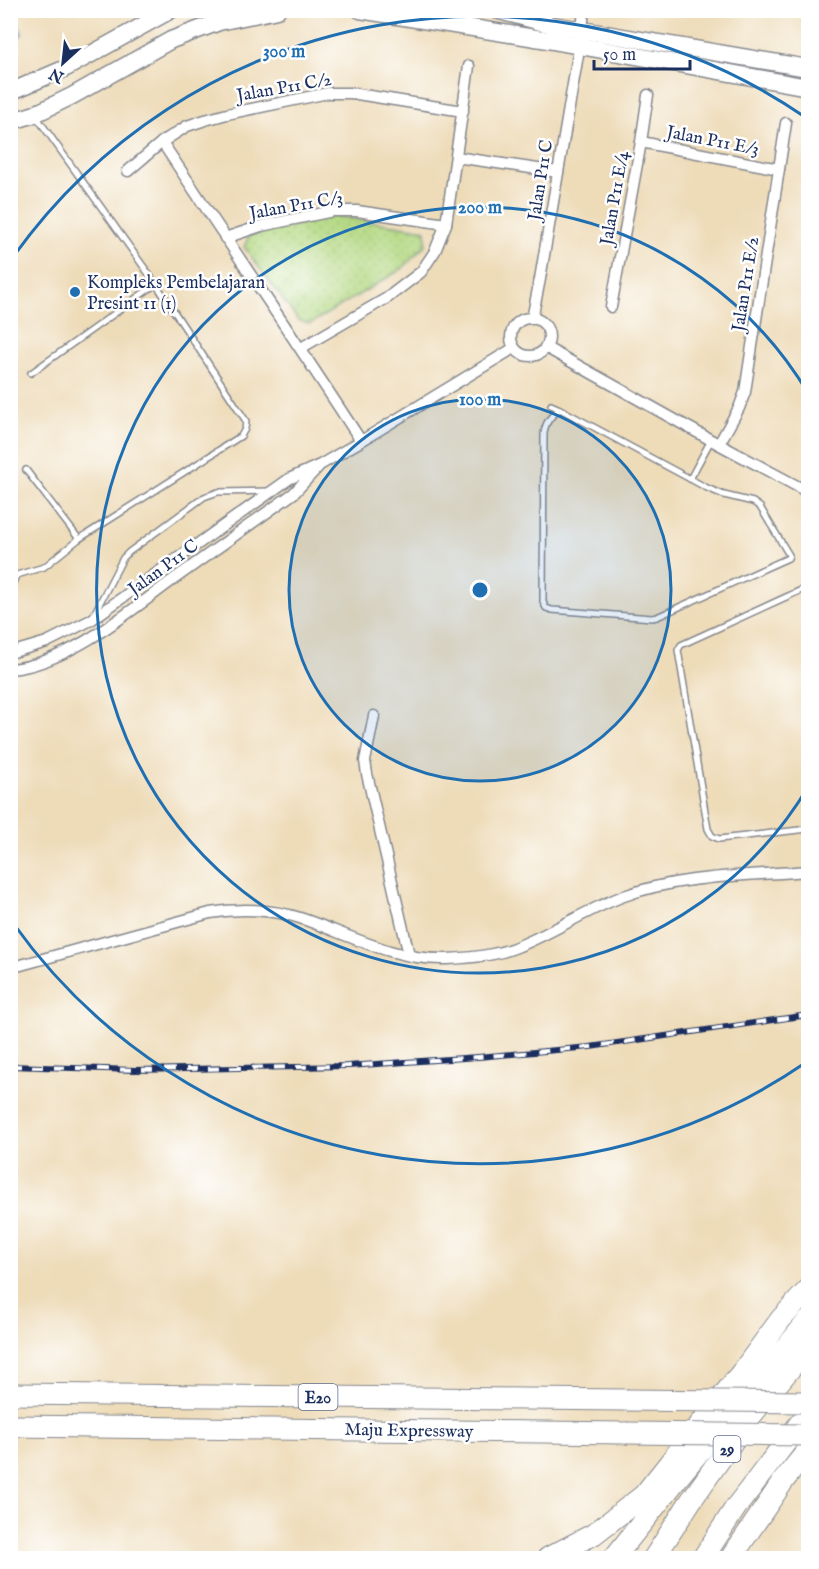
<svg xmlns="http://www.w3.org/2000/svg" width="819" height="1569" viewBox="0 0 819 1569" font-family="'IM FELL English',serif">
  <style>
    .park { fill: url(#park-dots); stroke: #678470; stroke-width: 1.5 }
    .water { fill: #50a8cd; stroke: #366c96; stroke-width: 1.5 }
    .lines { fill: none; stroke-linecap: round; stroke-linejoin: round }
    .lane-casing { stroke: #84868c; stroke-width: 8 }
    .street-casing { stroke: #84868c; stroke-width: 13 }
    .secondary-casing { stroke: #84868c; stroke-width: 19 }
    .highway-casing { stroke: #84868c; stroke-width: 23 }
    .lane { stroke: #fff; stroke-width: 5 }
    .street { stroke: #fff; stroke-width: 10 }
    .secondary { stroke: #fff; stroke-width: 16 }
    .highway { stroke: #fff; stroke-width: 21 }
    .rail-casing { stroke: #1b2f5e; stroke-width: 6 }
    .rail { stroke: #fff; stroke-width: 4; stroke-dasharray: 11; stroke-linecap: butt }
    .highway-bridge-casing { stroke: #84868c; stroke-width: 23; stroke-linecap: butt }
    .highway-bridge { stroke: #fff; stroke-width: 21 }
    .ring { fill: none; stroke: #1f6fb2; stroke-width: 3 }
    .poi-dot { fill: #1f6fb2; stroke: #fff; stroke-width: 2 }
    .labels { text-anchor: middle; stroke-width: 5; stroke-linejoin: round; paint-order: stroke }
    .shield { fill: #fff; stroke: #5f6d8e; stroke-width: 1.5 }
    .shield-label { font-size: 16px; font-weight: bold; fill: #1b2f5e }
    .street-label { font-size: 18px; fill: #1b2f5e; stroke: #fff }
    .poi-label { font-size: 18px; fill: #1b2f5e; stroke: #fff; text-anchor: start }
    .centre { fill: #1f6fb2; stroke: #fff; stroke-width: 3 }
    .ring-label { font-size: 18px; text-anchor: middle; font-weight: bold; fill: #1f6fb2; stroke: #fff; stroke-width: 5; stroke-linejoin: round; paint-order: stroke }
  </style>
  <defs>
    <pattern id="park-dots" width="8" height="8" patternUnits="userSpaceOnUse" patternTransform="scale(1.5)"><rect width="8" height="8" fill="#b3d881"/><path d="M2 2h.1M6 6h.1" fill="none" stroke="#99ba72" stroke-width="1.8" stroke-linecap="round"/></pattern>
  </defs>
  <rect width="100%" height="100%" fill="#fff"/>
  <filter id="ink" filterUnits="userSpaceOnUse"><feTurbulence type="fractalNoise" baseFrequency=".0167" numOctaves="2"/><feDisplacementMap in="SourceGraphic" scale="12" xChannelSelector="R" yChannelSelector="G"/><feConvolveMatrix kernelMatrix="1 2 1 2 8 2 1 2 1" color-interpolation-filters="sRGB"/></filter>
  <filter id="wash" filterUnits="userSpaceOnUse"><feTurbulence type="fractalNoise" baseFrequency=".008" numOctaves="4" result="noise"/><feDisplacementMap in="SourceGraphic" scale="24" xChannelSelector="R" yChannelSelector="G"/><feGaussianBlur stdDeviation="1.35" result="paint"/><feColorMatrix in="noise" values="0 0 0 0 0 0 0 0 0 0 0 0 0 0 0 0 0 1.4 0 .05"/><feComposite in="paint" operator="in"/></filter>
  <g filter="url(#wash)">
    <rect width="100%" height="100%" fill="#eedcb9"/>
    <!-- park -->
    <path class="park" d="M335,216L426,230V244L402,269L310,324L298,320L244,247L249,236Z"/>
    <!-- water -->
    <path class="water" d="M11,10L13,11L22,34L11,44Z"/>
  </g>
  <g filter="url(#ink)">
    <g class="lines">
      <defs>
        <g id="lane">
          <path d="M31,373L156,284"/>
          <path d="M551,405L560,409L707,488L724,495L753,502L760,507L789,555L788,558L657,617L652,618L552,610L546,608L543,602L544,434C545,422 551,416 560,409"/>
          <path d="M26,470L79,539"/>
          <path d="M690,479L711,440"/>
          <path d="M10,577L44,567L79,539L241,436L245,429L246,421L156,284L36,116"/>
          <path d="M808,587L681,645L678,650L708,829L712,836L719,839L808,829"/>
          <path d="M10,590L16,576"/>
          <path d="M93,616L123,558L129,552L204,497L218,492L270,491"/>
        </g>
        <g id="street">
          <path d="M162,142C228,242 296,341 361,441"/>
          <path d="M641,142L779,169"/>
          <path d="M456,157L558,172"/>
          <path d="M128,171L162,142L187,126L205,120L227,114L328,93H351L463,111"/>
          <path d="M225,238L261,226L333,211H357L446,224"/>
          <path d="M611,307L641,142L648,95"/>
          <circle cx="530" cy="337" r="19"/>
          <path d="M532,319L540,279L582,31L584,10"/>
          <path d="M545,347L711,440L808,492"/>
          <path d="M301,348L387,298L421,272L435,251L446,224L469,66"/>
          <path d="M719,444L739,408L745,392L786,123"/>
          <path d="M10,653L47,642L91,620L289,479L320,465L361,441L514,348"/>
          <path d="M10,669C66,665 130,611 174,579C214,550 254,522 294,493L318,467"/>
          <path d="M374,716L365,761L367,774L409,955"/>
          <path d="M10,968L210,913C239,908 272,909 300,918C348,934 395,961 447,959C469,958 494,956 514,948C551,934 584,911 621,897C680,875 746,876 808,871"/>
        </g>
        <g id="secondary">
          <path d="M360,10L548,40L808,87"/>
          <path d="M496,10L552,25L808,68"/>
          <path d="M10,92L66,68L171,10"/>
          <path d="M10,122L35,114L72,96L171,40L219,22L277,10"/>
        </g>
        <g id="highway">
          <path d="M10,1394L626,1400"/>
          <path d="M10,1426L626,1433"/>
          <path d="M548,1558L594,1534L644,1495L742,1372L781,1319L808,1290"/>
          <path d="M614,1558L680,1475L808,1321"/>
          <path d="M654,1558L690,1502L749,1418L808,1347"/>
          <path d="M703,1558L736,1507L808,1413"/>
          <path d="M731,1558L784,1480L808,1450"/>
        </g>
      </defs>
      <!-- lane casing -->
      <use href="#lane" class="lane-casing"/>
      <!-- street casing -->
      <use href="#street" class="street-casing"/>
      <!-- secondary casing -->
      <use href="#secondary" class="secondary-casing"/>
      <!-- highway casing -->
      <use href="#highway" class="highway-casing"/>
      <!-- lane -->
      <use href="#lane" class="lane"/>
      <!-- street -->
      <use href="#street" class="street"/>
      <!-- secondary -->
      <use href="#secondary" class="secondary"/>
      <!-- highway -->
      <use href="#highway" class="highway"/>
      <defs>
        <path id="rail" d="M10,1066L135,1070L348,1066L478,1057L590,1047L808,1015"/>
      </defs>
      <!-- rail casing -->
      <use href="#rail" class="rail-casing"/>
      <!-- rail -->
      <use href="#rail" class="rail"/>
      <defs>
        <g id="highway-bridge">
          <path d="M626,1400L808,1402"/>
          <path d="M626,1433L808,1435"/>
        </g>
      </defs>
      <!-- highway-bridge casing -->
      <use href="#highway-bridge" class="highway-bridge-casing"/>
      <!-- highway-bridge -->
      <use href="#highway-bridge" class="highway-bridge"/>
    </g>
  </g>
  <!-- distance rings -->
  <circle cx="480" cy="590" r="191" fill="#1f6fb2" fill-opacity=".12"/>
  <g class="ring">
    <circle cx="480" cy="590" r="191"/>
    <path d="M808 787A383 383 0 1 1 808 393"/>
    <path d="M805 1063A574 574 0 0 1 13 923M13 257A574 574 0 0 1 805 117"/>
  </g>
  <!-- markers -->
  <circle class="poi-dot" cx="75" cy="292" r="6"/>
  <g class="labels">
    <!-- shield labels -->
    <g class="shield">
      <rect x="298.5" y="1384" width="39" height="26" rx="4.5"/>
      <rect x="713.5" y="1436" width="27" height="26" rx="4.5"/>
    </g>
    <g class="shield-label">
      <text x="318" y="1403">E20</text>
      <text x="727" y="1455">29</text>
    </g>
    <!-- street labels -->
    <g class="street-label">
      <text transform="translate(284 87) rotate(-10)" y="6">Jalan P11 C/2</text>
      <text transform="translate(713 140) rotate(11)" y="6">Jalan P11 E/3</text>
      <text transform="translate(540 180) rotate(-81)" y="6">Jalan P11 C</text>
      <text transform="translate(614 198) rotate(-80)" y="6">Jalan P11 E/4</text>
      <text transform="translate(296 205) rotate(-10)" y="6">Jalan P11 C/3</text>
      <text transform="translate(745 284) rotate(-81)" y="6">Jalan P11 E/2</text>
      <text transform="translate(163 567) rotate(-36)" y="6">Jalan P11 C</text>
      <text transform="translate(409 1430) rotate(1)" y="6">Maju Expressway</text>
    </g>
    <!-- poi labels -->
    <g class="poi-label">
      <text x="87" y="288">Kompleks Pembelajaran<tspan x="87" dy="21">Presint 11 (1)</tspan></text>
    </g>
  </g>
  <circle cx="480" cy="590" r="9" class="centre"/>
  <g class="ring-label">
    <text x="284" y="57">300 m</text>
    <text x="480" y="213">200 m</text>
    <text x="480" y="405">100 m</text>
  </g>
  <!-- margin -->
  <rect width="819" height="1569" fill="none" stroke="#fff" stroke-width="36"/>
  <!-- north arrow -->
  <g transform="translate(63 63) rotate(207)" stroke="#ffffff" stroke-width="4.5" paint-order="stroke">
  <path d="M0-4.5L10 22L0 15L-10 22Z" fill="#1b2f5e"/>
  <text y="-9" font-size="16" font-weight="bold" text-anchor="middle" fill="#1b2f5e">N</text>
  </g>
  <!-- scale -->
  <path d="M594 60v9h96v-9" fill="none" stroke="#1b2f5e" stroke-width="3"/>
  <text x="603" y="60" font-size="18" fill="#1b2f5e" stroke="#ffffff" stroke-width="4.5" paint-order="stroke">50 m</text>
</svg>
